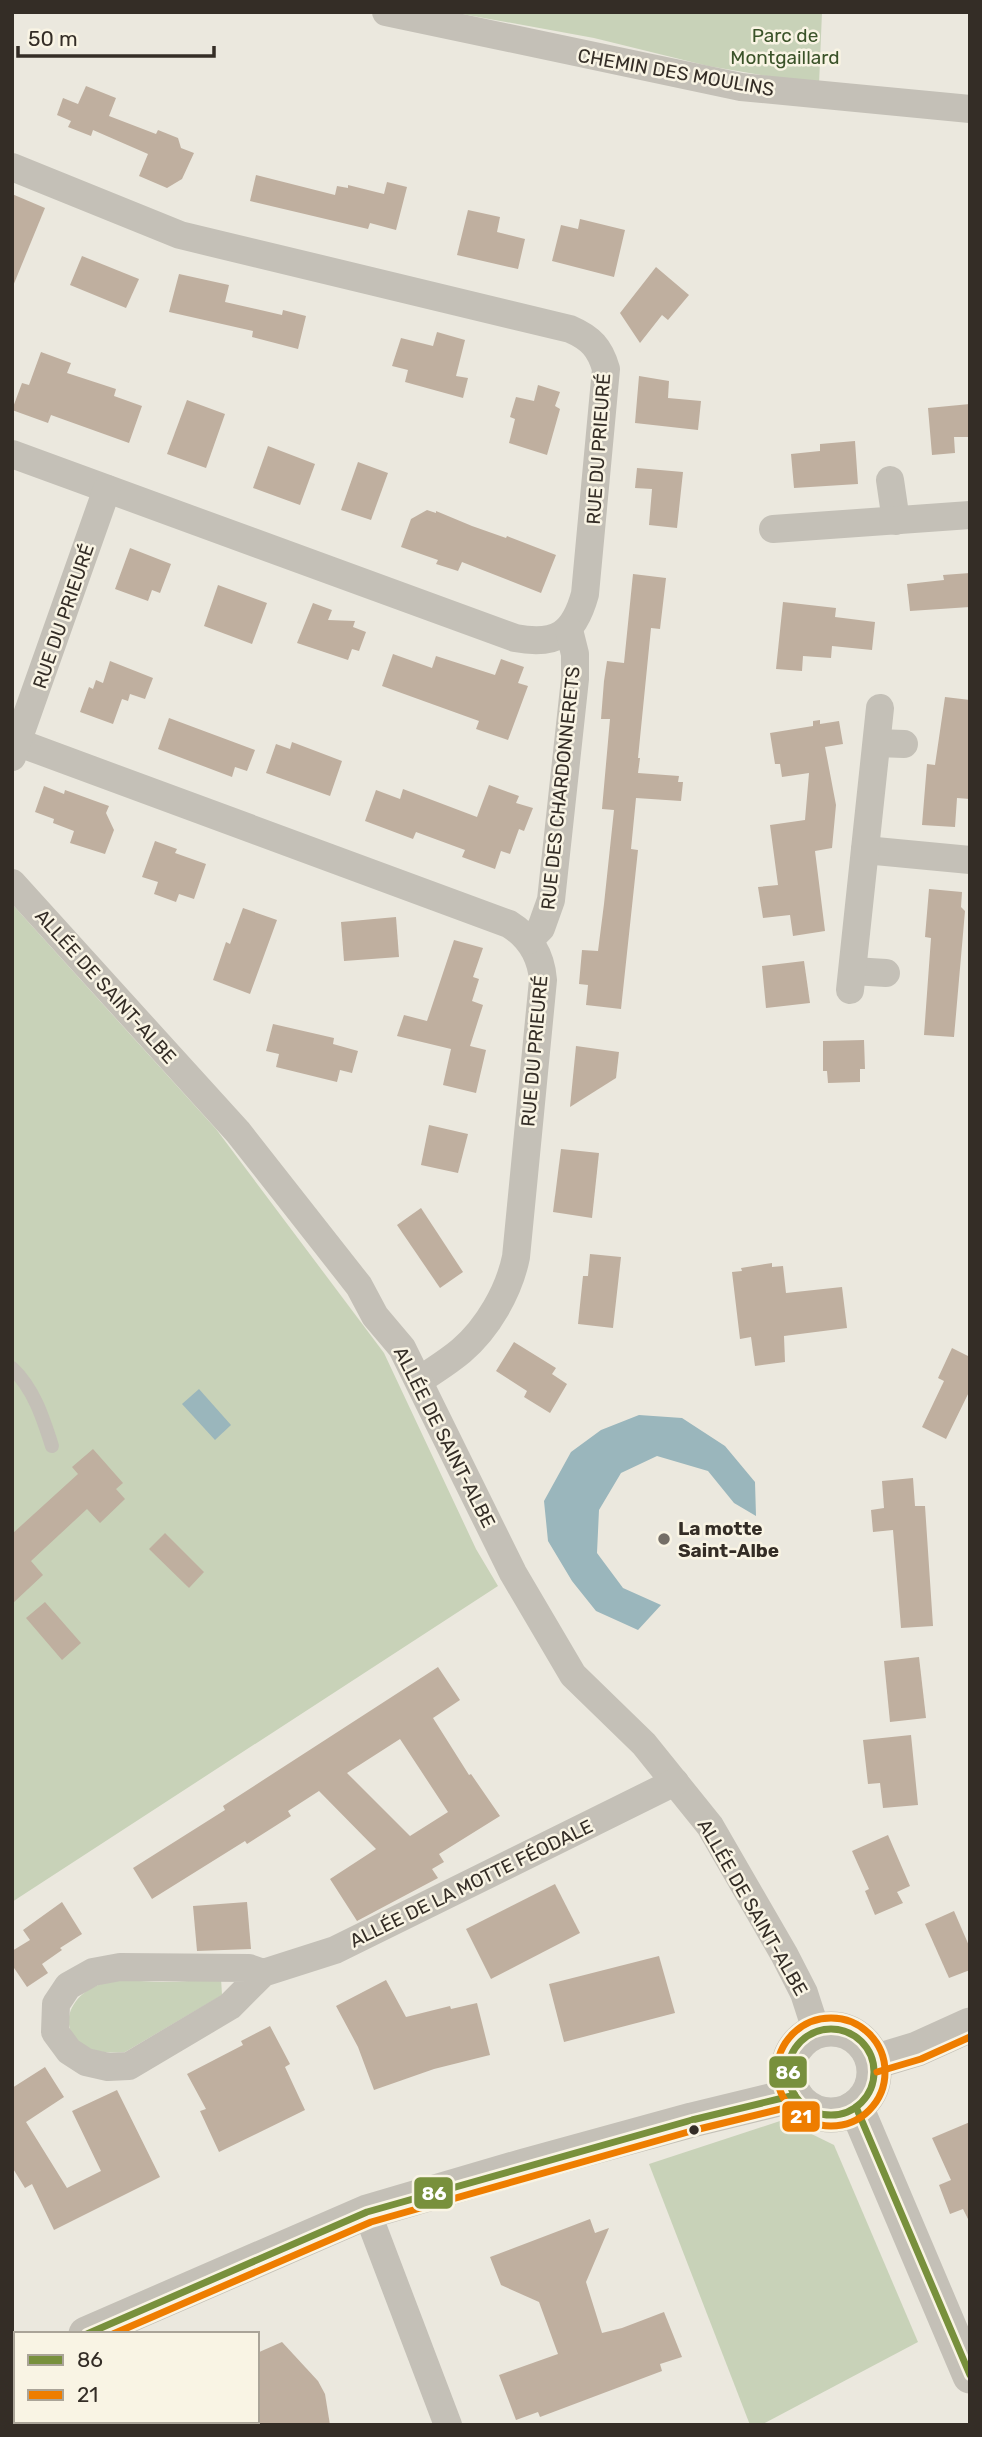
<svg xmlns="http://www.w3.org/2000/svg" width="982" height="2437" viewBox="0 0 982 2437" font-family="Rubik,sans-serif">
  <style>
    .green { fill: #c8d2b8 }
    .water { fill: #9ab6bc }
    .building { fill: #bfaf9f; fill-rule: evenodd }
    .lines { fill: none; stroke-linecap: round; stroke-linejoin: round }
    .service { stroke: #c4c0b7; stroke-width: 14 }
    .minor { stroke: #c4c0b7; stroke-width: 28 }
    .tertiary { stroke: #c4c0b7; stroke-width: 35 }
    .bus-1-casing { stroke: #f9f4e4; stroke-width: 12 }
    .bus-2-casing { stroke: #f9f4e4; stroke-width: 12 }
    .bus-1 { stroke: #78903c; stroke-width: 7 }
    .bus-2 { stroke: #ee7d00; stroke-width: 7 }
    .poi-dot { fill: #746e66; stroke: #f9f4e4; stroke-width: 2.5 }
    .bus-dot { fill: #342d26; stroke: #f9f4e4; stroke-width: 2.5 }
    .labels { text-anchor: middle; stroke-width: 5; stroke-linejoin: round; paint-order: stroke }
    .park-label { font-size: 19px; fill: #3b5329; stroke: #f9f4e4 }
    .street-label { font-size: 19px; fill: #342d26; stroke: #f9f4e4 }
    .poi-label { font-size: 19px; font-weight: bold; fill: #342d26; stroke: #f9f4e4; text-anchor: start }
    .line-badge { stroke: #f9f4e4; stroke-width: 2.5 }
    .badge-label { font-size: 19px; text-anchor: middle; font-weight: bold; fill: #fff }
  </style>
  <rect width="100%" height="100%" fill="#ebe8de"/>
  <!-- green -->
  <g class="green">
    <path d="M451,12H822L819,85L708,66L594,38Z"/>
    <path d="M12,904L216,1129L384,1353L476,1549L498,1586L12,1902Z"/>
    <path d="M221,1978L222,1995L125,2052C114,2053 104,2053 94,2050C55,2037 65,1998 98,1985C119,1977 141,1982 162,1982C182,1982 202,1980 221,1978Z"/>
    <path d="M783,2120L834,2145L918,2342L761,2425H750L649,2164Z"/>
  </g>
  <!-- water -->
  <g class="water">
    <path d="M199,1389L231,1425L215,1440L182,1404Z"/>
    <path d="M639,1415L682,1418L725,1446L755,1482L756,1516L734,1503L708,1471L657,1456L621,1473L599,1510L597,1553L623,1588L661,1605L638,1630L596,1611L572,1581L548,1541L544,1501L571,1452L601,1430Z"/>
  </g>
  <!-- building -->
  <g class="building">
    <path d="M86,86L116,98L109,116L156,134L158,130L178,138L181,148L194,153L182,179L167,188L139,176L148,154L93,130L91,136L68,127L71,121L57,115L63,98L78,104Z"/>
    <path d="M256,175L335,195L337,186L348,188V185L384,194L387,182L407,187L396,230L370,223L368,229L250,201Z"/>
    <path d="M12,194L45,208L13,286H12Z"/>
    <path d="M468,210L500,217L497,232L525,239L518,269L457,255Z"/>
    <path d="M580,219L625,230L614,277L552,261L561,225L578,229Z"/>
    <path d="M82,256L139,279L126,308L70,285Z"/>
    <path d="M656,267L689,295L668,320L662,315L640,343L620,313Z"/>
    <path d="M179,274L229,285L225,302L282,315L283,310L306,316L298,349L252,337L253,331L169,312Z"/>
    <path d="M437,332L465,340L456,376L468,378L463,398L405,382L408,370L392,366L401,338L433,346Z"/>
    <path d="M41,352L71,363L67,373L116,389L114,396L142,406L129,443L51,415L48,423L12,410L22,383L29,385Z"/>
    <path d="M639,376L669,381L668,398L701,401L698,430L635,423Z"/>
    <path d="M538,385L560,392L555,406L560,409L547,455L509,443L515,419L510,417L516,397L534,401Z"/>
    <path d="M187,400L225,414L206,468L167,454Z"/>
    <path d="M970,404V437H954L955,453L932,455L928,408Z"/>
    <path d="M855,441L858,484L794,488L791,454L820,451V444Z"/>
    <path d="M268,446L315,464L300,505L253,488Z"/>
    <path d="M358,462L388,473L371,520L341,510Z"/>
    <path d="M637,468L683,472L677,528L649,525L652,489L635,488Z"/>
    <path d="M427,510L436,513V511L472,526L506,538L507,536L556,555L541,593L462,562L458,571L436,564L438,560L401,547L411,519Z"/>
    <path d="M130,548L171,564L160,593L152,590L148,601L115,589Z"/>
    <path d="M970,573V607L910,611L907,584L944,580L943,575Z"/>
    <path d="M633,574L666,578L660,629L651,628L638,758H640L638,773L679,776L678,782H683L681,801L636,798L631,849L638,850L621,1009L586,1005L588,985L579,984L582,950L598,951L604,904L614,810L602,809L610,719H601L604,681L607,661L624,663Z"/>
    <path d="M218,585L267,603L252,644L204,626Z"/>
    <path d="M783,602L836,608L835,617L875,622L872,650L832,646L831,658L803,656L802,671L776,669Z"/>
    <path d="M313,603L332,610L328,620L355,621L353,627L366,632L359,651L352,649L348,660L297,643Z"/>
    <path d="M393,654L432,668L436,656L495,675L501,659L524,667L518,683L528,686L508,740L476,729L479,721L382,686Z"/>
    <path d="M110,661L153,678L145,699L130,694L128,701L122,699L113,724L80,712L89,687L93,689L96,680L103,683Z"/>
    <path d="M945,697L970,700V799L957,798L955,827L922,825L927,764L935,765Z"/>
    <path d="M169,718L255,750L247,771L235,767L232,777L158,749Z"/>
    <path d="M820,720V724L839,721L843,744L825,747L836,805L832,848L815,851L825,931L793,936L790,915L763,918L758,887L778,885L770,825L805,820L809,773L782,777L780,764H775L770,733L813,726V721Z"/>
    <path d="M292,742L342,761L330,796L266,773L276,744L290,749Z"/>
    <path d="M489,785L519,796L516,803L533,808L524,831L519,829L510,854L501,851L495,869L462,857L465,850L416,832L413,839L365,821L376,790L400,799L403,789L477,817Z"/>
    <path d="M44,786L64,794L65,790L109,806L106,813L114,830L105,854L70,843L74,831L53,823L54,819L35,812Z"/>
    <path d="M155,841L177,849L175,853L206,864L194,899L179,894L176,902L154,894L158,882L142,877Z"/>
    <path d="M929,889L962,892L961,907L965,911L954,1037L924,1035L931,938L925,937Z"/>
    <path d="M243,908L277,920L250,994L213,980L226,942L230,944Z"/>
    <path d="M396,917L399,957L344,961L341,922Z"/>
    <path d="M454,940L483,948L473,977L479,979L472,1001L483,1005L470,1046L486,1050L476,1093L443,1085L451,1049L397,1036L404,1015L427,1021Z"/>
    <path d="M804,961L810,1003L766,1008L762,966Z"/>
    <path d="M273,1024L334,1038L333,1044L358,1051L352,1073L340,1070L337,1082L276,1067L279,1054L266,1051Z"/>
    <path d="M864,1040L865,1069H860V1082L828,1083L827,1071H823V1041Z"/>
    <path d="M576,1046L619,1052L616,1078L570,1107Z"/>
    <path d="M429,1125L468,1134L458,1173L421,1165Z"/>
    <path d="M561,1149L599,1153L592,1218L553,1212Z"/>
    <path d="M421,1208L463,1272L440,1288L397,1225Z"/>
    <path d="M590,1254L621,1257L613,1328L578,1324L583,1276H588Z"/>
    <path d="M772,1263V1267L783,1266L786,1293L842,1287L847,1328L784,1336L785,1362L755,1366L751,1337L740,1339L732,1272L742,1271L741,1268Z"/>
    <path d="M514,1342L556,1368L552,1374L567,1384L550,1413L524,1397L527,1391L496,1371Z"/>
    <path d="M952,1348L970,1357V1390L946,1439L922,1427L944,1381L938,1378Z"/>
    <path d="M93,1449L123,1483L116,1489L125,1499L100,1523L87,1509L31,1561L43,1575L12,1604V1534L78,1474L72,1467Z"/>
    <path d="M913,1478L915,1506H925L933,1626L901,1628L893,1530L873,1532L871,1510L884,1508L882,1481Z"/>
    <path d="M165,1533L204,1572L189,1588L149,1549Z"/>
    <path d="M45,1602L81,1643L62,1660L26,1618Z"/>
    <path d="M919,1657L926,1718L890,1722L884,1661Z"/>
    <path d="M438,1667L460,1700L433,1718L469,1775L471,1774L500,1816L439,1854L444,1862L432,1869L438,1878L357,1921L330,1879L376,1849L319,1791L288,1811L291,1816L247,1844L245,1841L152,1899L133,1868L225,1810L223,1806ZM400,1739L448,1812L410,1836L347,1773Z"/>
    <path d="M911,1735L918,1805L883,1808L880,1783L868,1784L863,1740Z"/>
    <path d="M888,1835L910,1886L897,1892L903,1903L875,1915L865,1891L869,1889L852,1851Z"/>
    <path d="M555,1884L580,1933L491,1979L466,1929Z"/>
    <path d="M62,1902L82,1934L60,1948L62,1950L42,1964L48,1973L27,1987L12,1965V1951L30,1940L23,1930Z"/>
    <path d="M247,1902L251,1949L197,1951L193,1906Z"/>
    <path d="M954,1911L970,1948V1970L949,1978L925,1924Z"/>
    <path d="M659,1956L675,2013L564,2042L549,1984Z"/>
    <path d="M386,1980L406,2017L450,2006L451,2009L477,2003L490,2055L434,2069L374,2090L358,2047L336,2006Z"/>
    <path d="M270,2026L290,2064L285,2067L305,2110L219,2152L200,2111L206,2109L187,2074L243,2045L241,2041Z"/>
    <path d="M45,2067L64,2097L26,2122L67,2188L101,2171L72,2111L117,2090L160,2177L54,2230L32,2184L25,2188L12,2167V2088Z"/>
    <path d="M970,2122V2223L963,2209L950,2214L939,2185L951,2180L932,2138Z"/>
    <path d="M590,2219L595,2233L609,2228L586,2282L602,2333L622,2328L664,2312L682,2357L660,2364L662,2371L540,2417L538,2412L516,2420L499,2375L558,2354L539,2302L501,2285L490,2257Z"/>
    <path d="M282,2342L318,2381L325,2394L330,2425H257V2353Z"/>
  </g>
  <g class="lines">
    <!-- service -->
    <path class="service" d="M12,1368C34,1389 43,1418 52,1446"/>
    <!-- minor -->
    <g class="minor">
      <path d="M386,12L741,87L970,109"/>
      <path d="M12,167L180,235L570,329C591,338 600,348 606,369L585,594C574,634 557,646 515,638L12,454"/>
      <path d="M890,480L896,521"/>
      <path d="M773,529L970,515"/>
      <path d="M19,743L509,924C530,937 541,955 543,980L516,1257C509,1291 488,1328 461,1351C448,1362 433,1371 420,1380"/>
      <path d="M877,743L904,744"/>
      <path d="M12,757L107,489"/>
      <path d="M865,850L970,860"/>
      <path d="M12,883L238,1132L359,1286L375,1316L402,1348L513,1573L573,1675L644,1744L710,1826L784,1954L804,1993L816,2030"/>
      <path d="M529,940L541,928L551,900L575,679V654L569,630"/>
      <path d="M853,971L886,973"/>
      <path d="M850,990L880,708"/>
      <path d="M263,1973L249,1968L120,1967L93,1972L68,1986L56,2004L55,2032L69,2051L86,2062L108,2067L129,2066L230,2006L263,1973L335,1950L675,1782"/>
      <path d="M367,2212L448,2425"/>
    </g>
    <!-- tertiary -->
    <g class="tertiary">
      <circle cx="831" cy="2072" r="43"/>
      <path d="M874,2062L917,2049L970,2025"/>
      <path d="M856,2107L970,2376"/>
      <path d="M86,2334L367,2212L524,2166L692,2120L795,2095"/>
      <path d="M12,2369L16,2367"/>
    </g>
    <defs>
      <g id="bus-1">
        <circle cx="831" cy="2072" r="43"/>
        <path d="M856,2107L970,2375"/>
        <path d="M87,2334L367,2212L692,2120L795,2095"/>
      </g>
      <g id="bus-2">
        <circle cx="831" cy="2072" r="54"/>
        <path d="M877,2072L921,2059L970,2037"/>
        <path d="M113,2334L371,2222L695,2130L797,2105"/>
      </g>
    </defs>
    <!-- bus-1 casing -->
    <use href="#bus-1" class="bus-1-casing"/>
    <!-- bus-2 casing -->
    <use href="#bus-2" class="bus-2-casing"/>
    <!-- bus-1 -->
    <use href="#bus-1" class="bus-1"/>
    <!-- bus-2 -->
    <use href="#bus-2" class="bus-2"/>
  </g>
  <!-- markers -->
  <circle class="poi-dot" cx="664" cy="1539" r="7"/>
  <circle class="bus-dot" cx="694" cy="2130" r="6"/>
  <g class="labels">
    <!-- park labels -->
    <g class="park-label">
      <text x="785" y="42">Parc de<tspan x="785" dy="22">Montgaillard</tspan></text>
    </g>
    <!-- street labels -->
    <g class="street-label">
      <text transform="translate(676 72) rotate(10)" y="7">CHEMIN DES MOULINS</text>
      <text transform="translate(598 449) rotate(-86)" y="7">RUE DU PRIEURÉ</text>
      <text transform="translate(63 616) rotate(-71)" y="7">RUE DU PRIEURÉ</text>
      <text transform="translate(560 788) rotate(-84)" y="7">RUE DES CHARDONNERETS</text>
      <text transform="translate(106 986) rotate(48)" y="7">ALLÉE DE SAINT-ALBE</text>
      <text transform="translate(534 1051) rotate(-85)" y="7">RUE DU PRIEURÉ</text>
      <text transform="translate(445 1437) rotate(63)" y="7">ALLÉE DE SAINT-ALBE</text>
      <text transform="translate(471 1883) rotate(-26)" y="7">ALLÉE DE LA MOTTE FÉODALE</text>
      <text transform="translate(753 1907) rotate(60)" y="7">ALLÉE DE SAINT-ALBE</text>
    </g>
    <!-- poi labels -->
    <g class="poi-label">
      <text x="678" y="1535">La motte<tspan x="678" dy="22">Saint-Albe</tspan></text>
    </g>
  </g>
  <g class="line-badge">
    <rect x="768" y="2055" width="40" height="34" rx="7" fill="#78903c"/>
    <rect x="781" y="2100" width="40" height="33" rx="7" fill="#ee7d00"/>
    <rect x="413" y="2176" width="41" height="34" rx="7" fill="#78903c"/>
  </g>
  <g class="badge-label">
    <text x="788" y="2079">86</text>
    <text x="801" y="2123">21</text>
    <text x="434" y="2200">86</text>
  </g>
  <!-- border -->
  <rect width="982" height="2437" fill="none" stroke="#342d26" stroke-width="28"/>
  <!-- legend -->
  <rect x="14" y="2332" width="245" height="91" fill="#f9f4e4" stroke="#aaa498" stroke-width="2"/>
  <rect x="28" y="2355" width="35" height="10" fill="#78903c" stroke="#aaa498" stroke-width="2"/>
  <text x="77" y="2367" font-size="21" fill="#342d26">86</text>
  <rect x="28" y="2390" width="35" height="10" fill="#ee7d00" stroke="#aaa498" stroke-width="2"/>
  <text x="77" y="2402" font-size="21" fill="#342d26">21</text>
  <!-- scale -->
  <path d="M18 46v10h196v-10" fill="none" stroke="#342d26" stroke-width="3.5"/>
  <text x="28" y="46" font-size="21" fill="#342d26" stroke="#f9f4e4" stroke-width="5" paint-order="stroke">50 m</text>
</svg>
